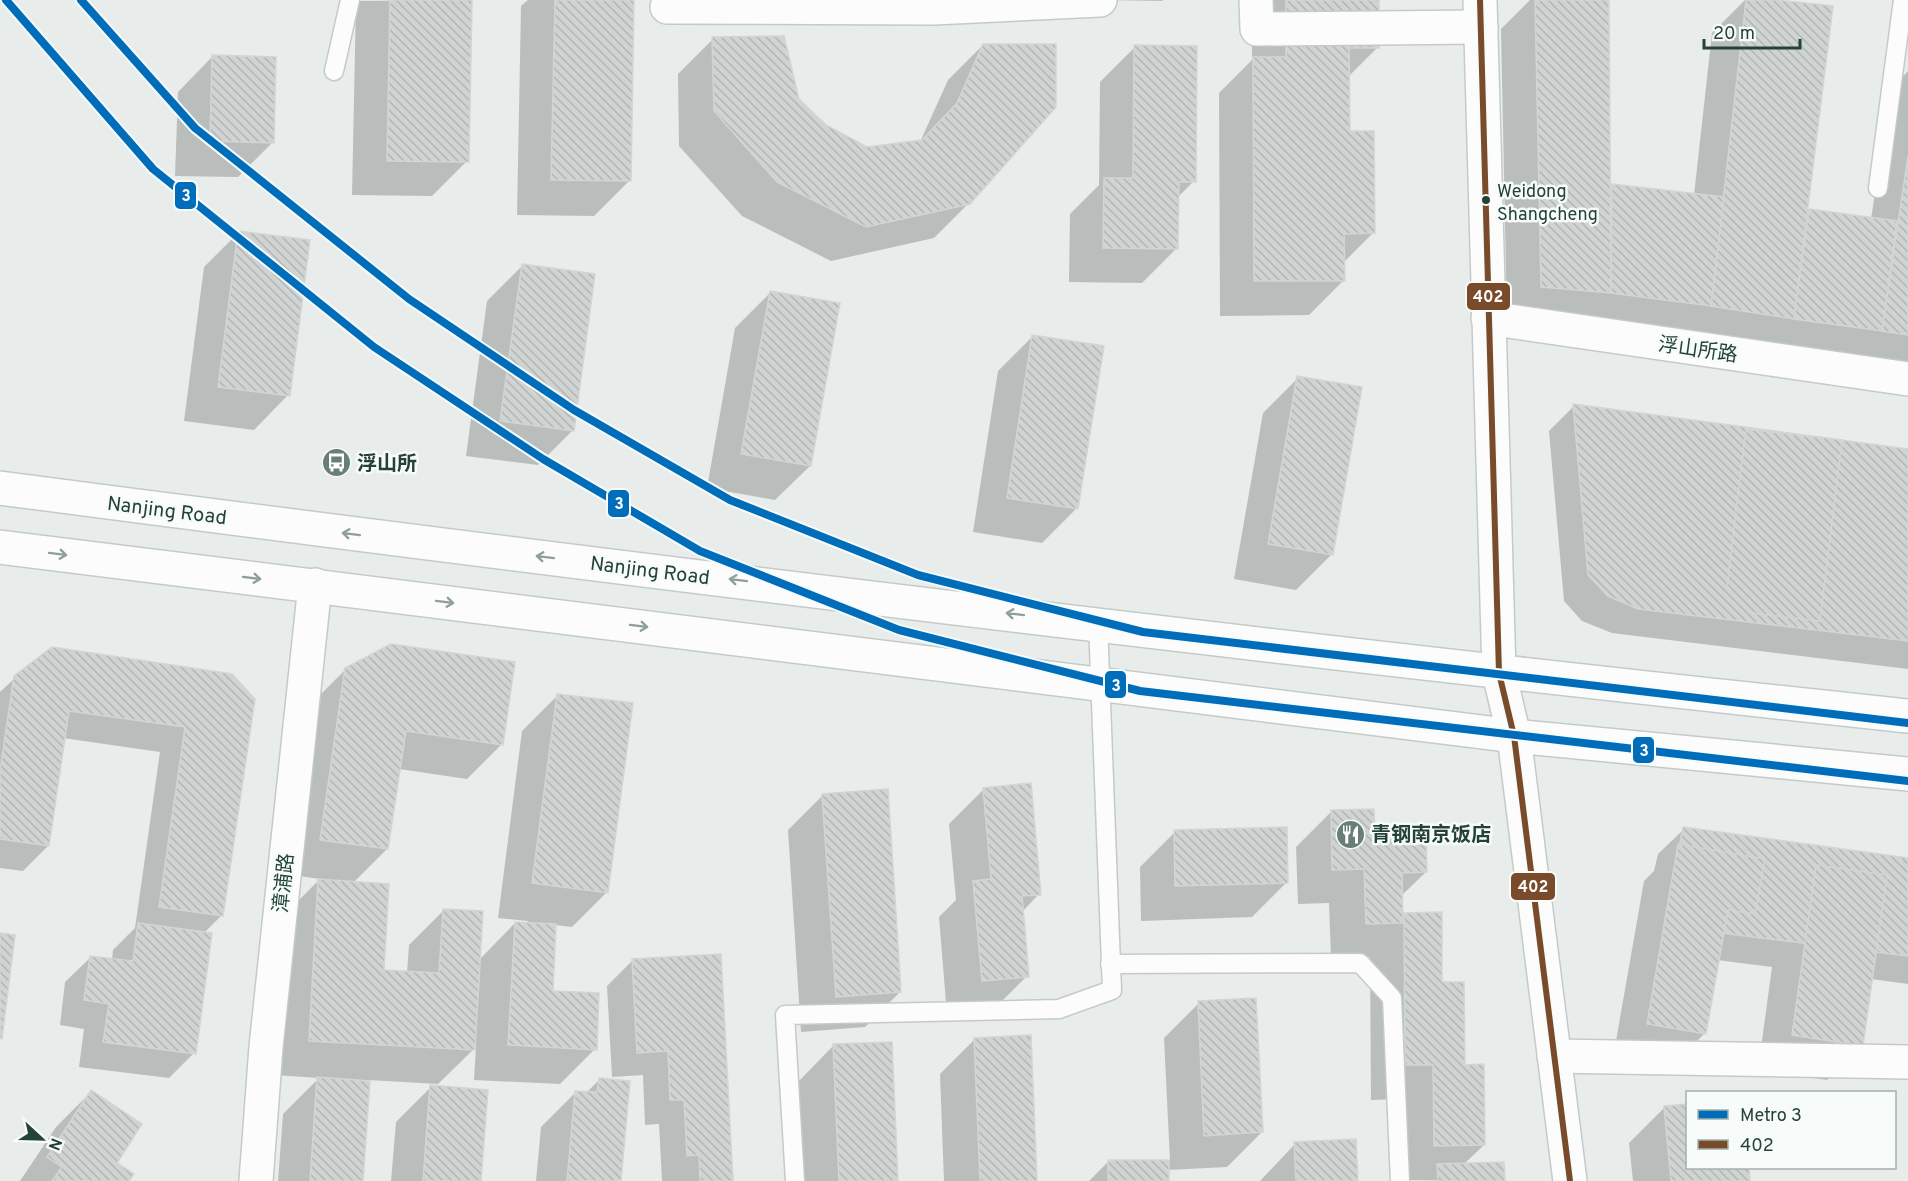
<svg xmlns="http://www.w3.org/2000/svg" width="1908" height="1181" viewBox="0 0 1908 1181" font-family="Overpass,'Noto Sans SC',sans-serif">
  <style>
    .shadow { fill: #0003 }
    .building { fill: url(#building-back-hatch); stroke: #d1d6d4; stroke-width: 1.5 }
    .lines { fill: none; stroke-linecap: round; stroke-linejoin: round }
    .lane-casing { stroke: #c5cac8; stroke-width: 21 }
    .street-casing { stroke: #c5cac8; stroke-width: 36 }
    .secondary-casing { stroke: #c3cbc8; stroke-width: 36 }
    .lane { stroke: #fcfcfc; stroke-width: 18 }
    .street { stroke: #fcfcfc; stroke-width: 33 }
    .secondary { stroke: #fcfcfc; stroke-width: 33 }
    .bus-1-casing { stroke: #f7fbf9; stroke-width: 10 }
    .bus-1 { stroke: #7a4b2a; stroke-width: 6 }
    .metro-1-casing { stroke: #f7fbf9; stroke-width: 12 }
    .metro-1 { stroke: #006dbb; stroke-width: 8 }
    .oneway { stroke: #909f9b }
    .bus-dot { fill: #24423a; stroke: #f7fbf9; stroke-width: 2 }
    .labels { text-anchor: middle; stroke-width: 5; stroke-linejoin: round; paint-order: stroke }
    .bus-label { font-size: 18px; fill: #24423a; stroke: #f7fbf9; text-anchor: start }
    .street-label { font-size: 20px; fill: #24423a; stroke: #f7fbf9 }
    .poi-label { font-size: 20px; font-weight: bold; fill: #24423a; stroke: #f7fbf9; text-anchor: start }
    .line-badge { stroke: #f7fbf9; stroke-width: 2 }
    .badge-label { font-size: 16px; text-anchor: middle; font-weight: bold; fill: #fff }
  </style>
  <defs>
    <pattern id="building-back-hatch" width="6" height="6" patternUnits="userSpaceOnUse" patternTransform="scale(1.5)"><rect width="6" height="6" fill="#cfd4d2"/><path d="M-1 5l2 2M0 0l6 6M5-1l2 2" fill="none" stroke="#b2b7b5"/></pattern>
  </defs>
  <rect width="100%" height="100%" fill="#e8edeb"/>
  <!-- shadow -->
  <g class="shadow">
    <path d="M470,0L467,161L432,196L352,195L356,1Z"/>
    <path d="M528,0H633L629,181L594,216L517,215L521,6Z"/>
    <path d="M1103,0H1163L1162,1Z"/>
    <path d="M1252,0H1378V47L1348,77V133L1373,233L1343,263L1344,280L1309,315L1220,316L1219,93L1252,60Z"/>
    <path d="M1530,0H1607L1611,185L1694,195L1712,33L1745,0H1764L1806,215L1810,211L1871,219L1891,89L1908,71V375L1507,321L1501,29Z"/>
    <path d="M713,39L797,100L825,126L866,148L920,142L948,80L983,45L969,203L934,238L831,261L742,216L679,146L678,74Z"/>
    <path d="M1135,47L1194,181L1177,198V248L1142,283L1069,282L1070,214L1099,185L1100,82Z"/>
    <path d="M212,57L273,142L238,177L175,176L178,92Z"/>
    <path d="M239,232L288,395L254,430L184,421L204,267Z"/>
    <path d="M522,266L573,430L538,465L466,456L487,301Z"/>
    <path d="M770,293L810,466L775,500L707,488L735,328Z"/>
    <path d="M1033,336L1077,508L1042,543L973,532L998,371Z"/>
    <path d="M1298,378L1360,388L1331,555L1296,590L1234,579L1263,413Z"/>
    <path d="M1574,406L1908,450V669L1612,633L1582,621L1564,601L1549,431Z"/>
    <path d="M346,669L502,744L467,779L399,769L387,849L353,883L383,972L407,973L409,945L444,910L479,960L515,923L528,924V921L498,918L522,731L557,696L607,892L572,927L555,925L551,992L595,1049L560,1084L474,1080L476,1047L438,1084L368,1080L362,1181H278L283,1114L319,1078L274,1075L283,916L320,879L286,874L311,704Z"/>
    <path d="M232,676L222,915L204,933L194,1053L169,1078L79,1067L84,1029L60,1025L65,982L91,957L112,960L113,950L135,928L160,752L63,738L48,846L23,871L0,868V692L15,678Z"/>
    <path d="M984,789L1039,894L1022,912L1027,976L992,1011L947,1015L939,917L956,900L949,824Z"/>
    <path d="M823,795L900,992L865,1027L801,1032L788,830Z"/>
    <path d="M1331,812L1426,872L1401,896L1402,914H1441V984L1484,1145L1463,1165L1503,1181L1399,1180V1099L1371,1100L1370,957L1331,958L1329,903L1298,904L1296,847Z"/>
    <path d="M1684,829L1908,860V984L1871,979L1862,1045L1827,1080L1758,1070L1772,967L1717,960L1705,1033L1670,1068L1613,1058L1644,881L1654,871L1658,854Z"/>
    <path d="M1175,832L1287,882L1252,917L1141,921L1140,867Z"/>
    <path d="M633,960L731,1181H662L659,1124L645,1125L643,1075L612,1077L607,986Z"/>
    <path d="M1199,1003L1262,1132L1227,1167L1167,1170V1181H1089L1108,1162L1170,1161L1164,1038Z"/>
    <path d="M975,1039L1035,1181H944L940,1074Z"/>
    <path d="M833,1046L897,1181H803L799,1081Z"/>
    <path d="M599,1080L619,1181H536L541,1127L576,1092L586,1093Z"/>
    <path d="M431,1087L479,1181H391L396,1122Z"/>
    <path d="M91,1092L114,1163L128,1181H20L56,1127Z"/>
    <path d="M1664,1108L1688,1168H1747L1749,1181H1633L1629,1143Z"/>
    <path d="M1295,1144L1357,1181H1260Z"/>
  </g>
  <!-- building -->
  <g class="building">
    <path d="M390,0H472L469,162L387,161Z"/>
    <path d="M555,0H634L631,181L551,180Z"/>
    <path d="M1286,0H1379V48H1349L1350,131H1374L1375,233L1344,234L1345,281H1254L1253,57H1286Z"/>
    <path d="M1535,0H1609L1611,293L1541,287Z"/>
    <path d="M1746,0H1777L1833,6L1794,319L1711,306Z"/>
    <path d="M784,36L799,99L826,125L867,147L922,140L957,103L983,44H1056V107L970,204L866,227L777,182L714,111L712,37Z"/>
    <path d="M1134,45L1197,46L1196,182H1179L1178,249L1103,248L1104,178H1133Z"/>
    <path d="M212,55L276,57L274,143L210,141Z"/>
    <path d="M1908,156V335L1882,331Z"/>
    <path d="M1612,184L1724,197L1711,306L1611,293Z"/>
    <path d="M1809,209L1897,221L1882,331L1794,319Z"/>
    <path d="M238,231L310,240L290,396L218,387Z"/>
    <path d="M522,264L595,274L574,431L500,421Z"/>
    <path d="M770,291L840,303L811,466L741,454Z"/>
    <path d="M1032,335L1104,346L1078,509L1007,498Z"/>
    <path d="M1297,376L1362,387L1333,555L1268,544Z"/>
    <path d="M1573,404L1908,449V641L1638,609L1608,596L1588,575Z"/>
    <path d="M1746,429L1842,440L1820,621L1751,613L1727,586Z"/>
    <path d="M391,644L515,662L503,745L406,731L388,849L320,840L345,668Z"/>
    <path d="M52,647L232,674L255,699L223,916L159,907L185,727L69,711L49,846L0,839V771L14,676Z"/>
    <path d="M557,694L633,703L608,893L532,883Z"/>
    <path d="M1031,783L1041,895L1022,896L1029,977L982,981L973,881L991,879L983,788Z"/>
    <path d="M888,789L901,992L836,997L822,794Z"/>
    <path d="M1374,809L1375,835L1426,834L1427,872L1402,873L1403,923L1366,924L1364,869L1332,870L1331,810Z"/>
    <path d="M1287,827L1288,883L1175,886L1174,830Z"/>
    <path d="M1683,827L1908,858V956L1664,926Z"/>
    <path d="M1678,844L1765,859L1755,914L1728,910L1706,1034L1647,1024Z"/>
    <path d="M1816,865L1887,875L1863,1046L1792,1035Z"/>
    <path d="M318,879L389,884L384,970L439,973L443,909L483,911L475,1050L309,1041Z"/>
    <path d="M1442,912V982H1464L1465,1065L1484,1064L1485,1145L1434,1146L1433,1065H1405L1404,913Z"/>
    <path d="M515,922L556,924L553,991L599,993L597,1050L508,1045Z"/>
    <path d="M138,923L212,933L196,1054L103,1042L109,1004L84,1000L90,956L133,961Z"/>
    <path d="M0,933L15,935L2,1039L0,1038Z"/>
    <path d="M721,954L733,1181H700L699,1155L687,1156L684,1100H670L668,1051L637,1053L632,959Z"/>
    <path d="M1256,998L1263,1132L1204,1136L1198,1001Z"/>
    <path d="M1031,1035L1037,1181H980L974,1038Z"/>
    <path d="M892,1042L898,1181H839L833,1044Z"/>
    <path d="M317,1077L370,1081L363,1181H310Z"/>
    <path d="M599,1078L630,1081L621,1181H567L575,1091L597,1092Z"/>
    <path d="M430,1085L488,1090L481,1181H423Z"/>
    <path d="M91,1090L142,1124L117,1163L134,1174L129,1181H52L62,1167L47,1157Z"/>
    <path d="M1688,1104V1168H1749L1750,1181H1671L1664,1106Z"/>
    <path d="M1356,1139L1358,1181H1296L1294,1142Z"/>
    <rect x="1108" y="1160" width="61" height="21"/>
    <path d="M1504,1162L1505,1181H1438L1437,1164Z"/>
  </g>
  <g class="lines">
    <defs>
      <g id="lane">
        <path d="M334,71L350,0"/>
        <path d="M1878,188L1903,0"/>
        <path d="M1110,964L1360,963L1392,998L1400,1181"/>
        <path d="M795,1181L785,1015L1059,1009L1112,990L1098,623"/>
      </g>
      <g id="street">
        <path d="M1256,0L1257,29L1481,27"/>
        <path d="M667,7L934,8L1100,0"/>
        <path d="M1488,318L1908,379"/>
        <path d="M1554,1056L1908,1062"/>
        <path d="M256,1181L266,1047L315,585"/>
      </g>
      <g id="secondary">
        <path d="M1480,0L1499,673L1514,736L1570,1181"/>
        <path d="M0,488C635,571 1271,649 1908,716"/>
        <path d="M0,547L1514,736L1908,774"/>
      </g>
    </defs>
    <!-- lane casing -->
    <use href="#lane" class="lane-casing"/>
    <!-- street casing -->
    <use href="#street" class="street-casing"/>
    <!-- secondary casing -->
    <use href="#secondary" class="secondary-casing"/>
    <!-- lane -->
    <use href="#lane" class="lane"/>
    <!-- street -->
    <use href="#street" class="street"/>
    <!-- secondary -->
    <use href="#secondary" class="secondary"/>
    <defs>
      <path id="bus-1" d="M1480,0L1499,673L1514,736L1570,1181"/>
    </defs>
    <!-- bus-1 casing -->
    <use href="#bus-1" class="bus-1-casing"/>
    <!-- bus-1 -->
    <use href="#bus-1" class="bus-1"/>
    <defs>
      <g id="metro-1">
        <path d="M6,0L153,169L374,347L543,459L700,551L899,630L1140,691L1908,781"/>
        <path d="M81,0L195,128L409,299L574,410L730,500L918,575L1143,632L1908,723"/>
      </g>
    </defs>
    <!-- metro-1 casing -->
    <use href="#metro-1" class="metro-1-casing"/>
    <!-- metro-1 -->
    <use href="#metro-1" class="metro-1"/>
  </g>
  <!-- one-way arrows -->
  <defs><path id="oneway-shaft" d="M-6 0H5M1.5-3L5.5 0L1.5 3" fill="none" stroke-width="1.6" stroke-linecap="round" stroke-linejoin="round" transform="scale(1.5)"/></defs>
  <g class="oneway">
    <use href="#oneway-shaft" transform="translate(351 534) rotate(-173)"/>
    <use href="#oneway-shaft" transform="translate(58 554) rotate(7)"/>
    <use href="#oneway-shaft" transform="translate(545 557) rotate(-173)"/>
    <use href="#oneway-shaft" transform="translate(252 578) rotate(7)"/>
    <use href="#oneway-shaft" transform="translate(738 580) rotate(-173)"/>
    <use href="#oneway-shaft" transform="translate(445 602) rotate(7)"/>
    <use href="#oneway-shaft" transform="translate(1015 614) rotate(-173)"/>
    <use href="#oneway-shaft" transform="translate(639 626) rotate(7)"/>
  </g>
  <!-- icons -->
  <defs>
    <symbol id="bus-disc" viewBox="-11 -11 22 22"><circle r="9.5" fill="#697e78" stroke="#f7fbf9"/><path d="M-5-6H5V4H4V6H2V4H-2V6H-4V4H-5ZM-3.5-4V0h7V-4ZM-3.5 1.2v1.5H-2V1.2ZM2 1.2v1.5H3.5V1.2Z" fill="#fff"/></symbol>
    <symbol id="restaurant-disc" viewBox="-11 -11 22 22"><circle r="9.5" fill="#697e78" stroke="#f7fbf9"/><path d="M-5-6h1v4h1v-4h1v4h1v-4h1v5L-1.5 .5V6h-2V.5L-5-1ZM5-6V6H3V1.5H1.5Q1.5-4 5-6Z" fill="#fff"/></symbol>
  </defs>
  <g fill-rule="evenodd">
    <use href="#bus-disc" x="320" y="446" width="33" height="33"/>
    <use href="#restaurant-disc" x="1334" y="818" width="33" height="33"/>
  </g>
  <!-- markers -->
  <circle class="bus-dot" cx="1486" cy="200" r="5"/>
  <g class="labels">
    <!-- bus labels -->
    <g class="bus-label">
      <text x="1497" y="197">Weidong<tspan x="1497" dy="23">Shangcheng</tspan></text>
    </g>
    <!-- street labels -->
    <g class="street-label">
      <text transform="translate(1698 349) rotate(8)" y="7">浮山所路</text>
      <text transform="translate(167 510) rotate(7)" y="7">Nanjing Road</text>
      <text transform="translate(650 570) rotate(7)" y="7">Nanjing Road</text>
      <text transform="translate(283 883) rotate(-84)" y="7">漳浦路</text>
    </g>
    <!-- poi labels -->
    <g class="poi-label">
      <text x="357" y="470">浮山所</text>
      <text x="1371" y="841">青钢南京饭店</text>
    </g>
  </g>
  <g class="line-badge">
    <rect x="174" y="181" width="23" height="29" rx="6" fill="#006dbb"/>
    <rect x="1466" y="282" width="45" height="29" rx="6" fill="#7a4b2a"/>
    <rect x="607" y="489" width="23" height="29" rx="6" fill="#006dbb"/>
    <rect x="1104" y="670" width="23" height="29" rx="6" fill="#006dbb"/>
    <rect x="1632" y="736" width="23" height="28" rx="6" fill="#006dbb"/>
    <rect x="1510" y="872" width="46" height="29" rx="6" fill="#7a4b2a"/>
  </g>
  <g class="badge-label">
    <text x="186" y="201">3</text>
    <text x="1488" y="302">402</text>
    <text x="619" y="509">3</text>
    <text x="1116" y="691">3</text>
    <text x="1644" y="756">3</text>
    <text x="1533" y="892">402</text>
  </g>
  <!-- legend -->
  <rect x="1686" y="1091" width="210" height="78" fill="#f7fbf9" stroke="#a3b1ad" stroke-width="1.5"/>
  <rect x="1698" y="1110" width="30" height="9" fill="#006dbb" stroke="#a3b1ad" stroke-width="1.5"/>
  <text x="1740" y="1121" font-size="18" fill="#24423a">Metro 3</text>
  <rect x="1698" y="1140" width="30" height="9" fill="#7a4b2a" stroke="#a3b1ad" stroke-width="1.5"/>
  <text x="1740" y="1151" font-size="18" fill="#24423a">402</text>
  <!-- north arrow -->
  <g transform="translate(42 1139) rotate(112)" stroke="#f7fbf9" stroke-width="4.5" paint-order="stroke">
  <path d="M0-4.5L10 22L0 15L-10 22Z" fill="#24423a"/>
  <text y="-9" font-size="16" font-weight="bold" text-anchor="middle" fill="#24423a">N</text>
  </g>
  <!-- scale -->
  <path d="M1704 39v9h96v-9" fill="none" stroke="#24423a" stroke-width="3"/>
  <text x="1713" y="39" font-size="18" fill="#24423a" stroke="#f7fbf9" stroke-width="4.5" paint-order="stroke">20 m</text>
</svg>
